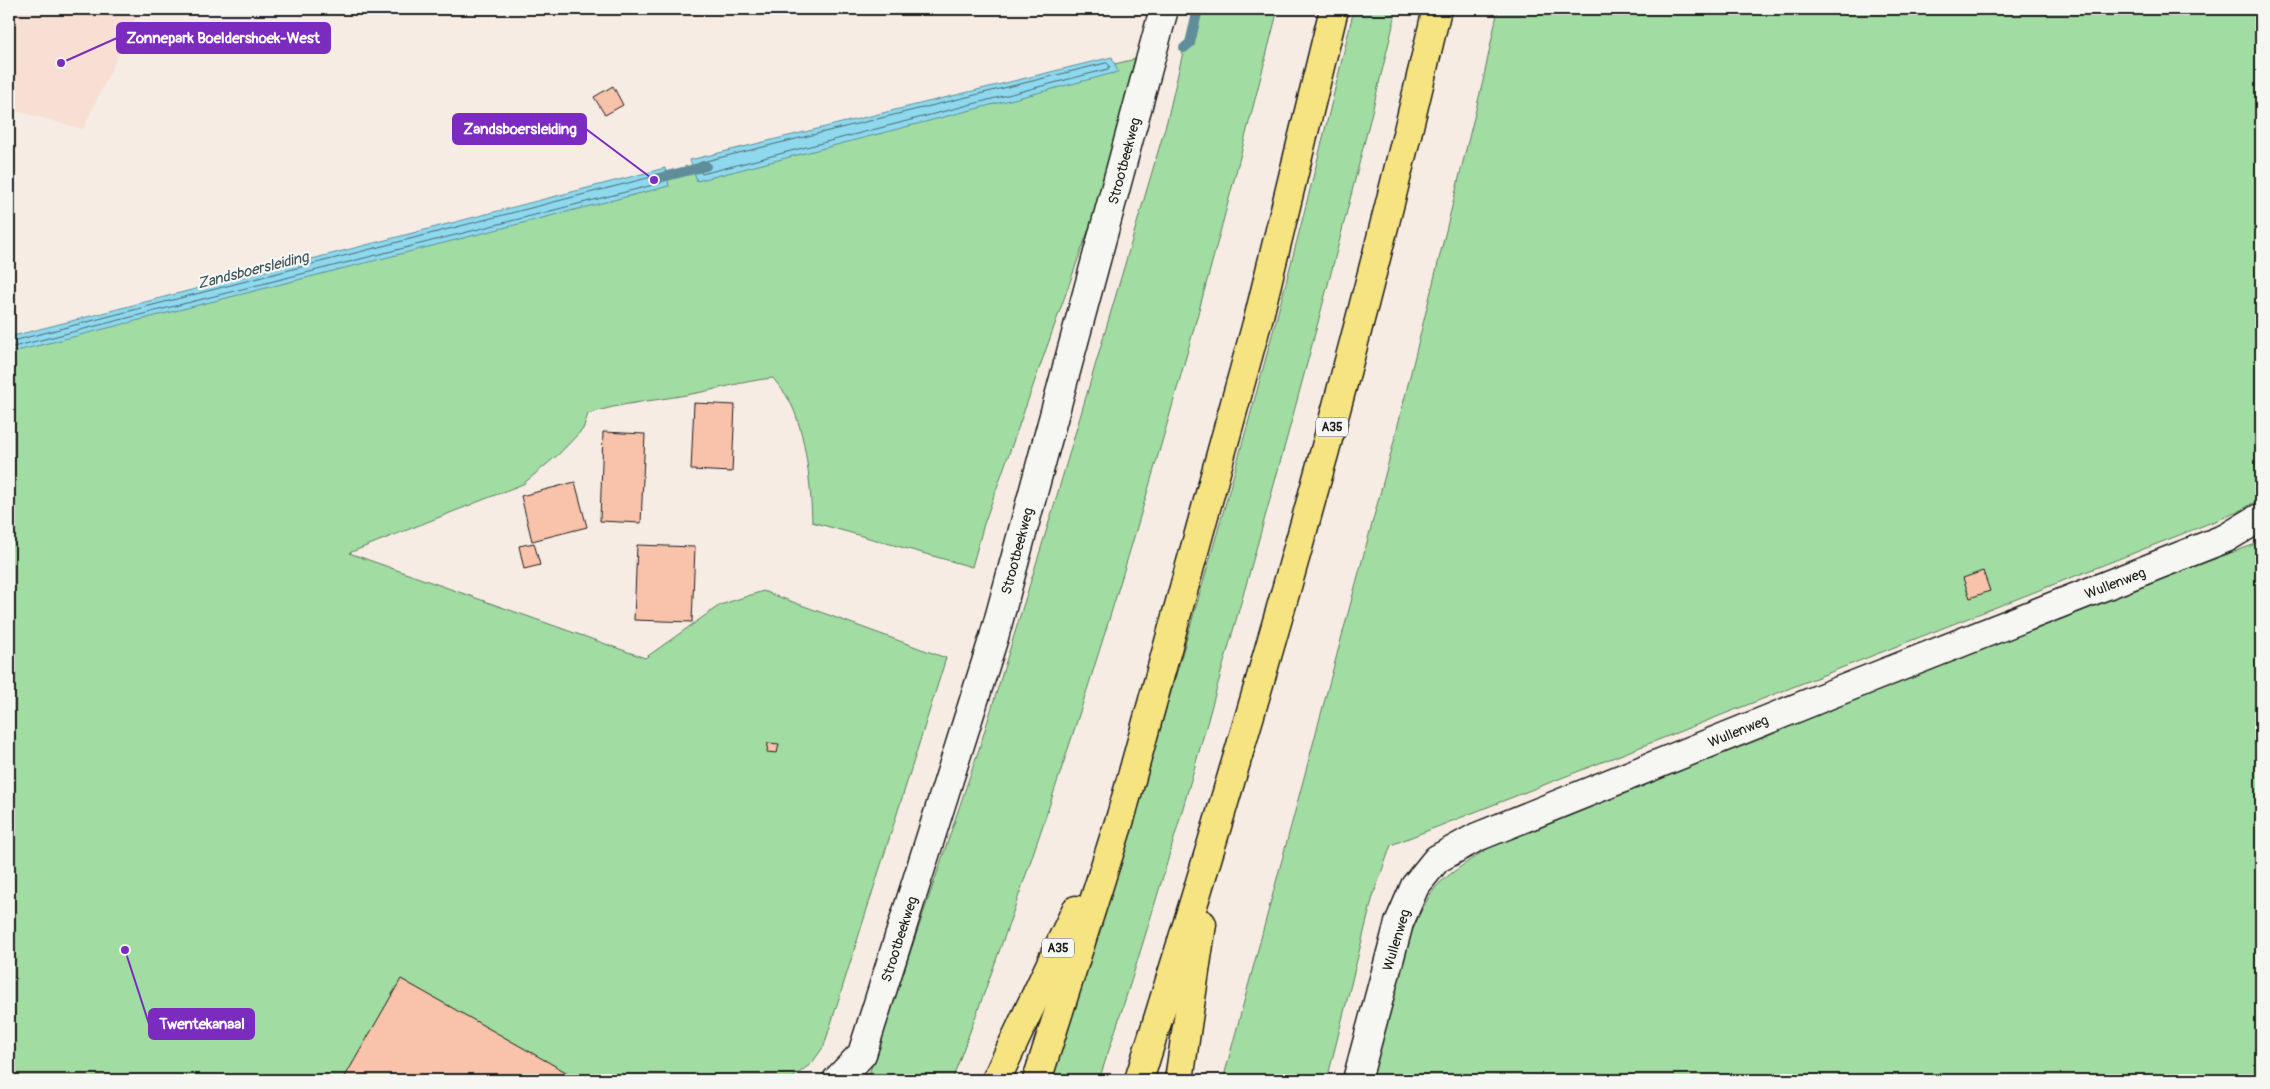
<svg xmlns="http://www.w3.org/2000/svg" width="2270" height="1089" viewBox="0 0 2270 1089" font-family="Pangolin,sans-serif">
  <style>
    .built { fill: #f7dfd3 }
    .green { fill: #a1dca2; stroke: #5e7c5f }
    .water { fill: #8ed9ee; stroke: #608d9a }
    .lines { fill: none; stroke-linecap: round; stroke-linejoin: round }
    .shore { stroke: #4a6870; stroke-width: 1 }
    .stream { stroke: #608d9a; stroke-width: 10 }
    .building { fill: #f8c2ab; stroke: #1c1c1c }
    .minor-casing { stroke: #1c1c1c; stroke-width: 31 }
    .highway-casing { stroke: #1c1c1c; stroke-width: 31 }
    .minor { stroke: #f6f6f2; stroke-width: 28 }
    .highway { stroke: #f6e381; stroke-width: 28 }
    .labels { text-anchor: middle; stroke-width: 4.5; stroke-linejoin: round; paint-order: stroke }
    .shield { fill: #f6f6f2; stroke: #5d5d5c; stroke-width: 1 }
    .shield-label { font-size: 12px; font-weight: bold; fill: #1c1c1c }
    .street-label { font-size: 14px; fill: #1c1c1c; stroke: #f6f6f2 }
    .water-label { font-size: 15px; font-style: italic; fill: #3e555b; stroke: #f6f6f2 }
    .leader { fill: none; stroke: #7b2cbf; stroke-width: 2 }
    .callout-dot { fill: #7b2cbf; stroke: #f6f6f2; stroke-width: 2 }
    .callout { fill: #7b2cbf; stroke: #7b2cbf; stroke-width: 2 }
    .callout-label { font-size: 15px; text-anchor: middle; font-weight: bold; fill: #fff }
  </style>
  <rect width="100%" height="100%" fill="#f6ece4"/>
  <filter id="ink" filterUnits="userSpaceOnUse"><feTurbulence type="fractalNoise" baseFrequency=".02" numOctaves="2"/><feDisplacementMap in="SourceGraphic" scale="10" xChannelSelector="R" yChannelSelector="G"/><feConvolveMatrix kernelMatrix="1 2 1 2 8 2 1 2 1" color-interpolation-filters="sRGB"/></filter>
  <g filter="url(#ink)">
    <!-- built -->
    <path class="built" d="M9,9H170L136,17L83,129L9,109Z"/>
    <!-- green -->
    <g class="green">
      <path d="M1198,9H1278C1187,371 1084,731 952,1080H867L980,746L1053,509L1167,121L1184,48L1190,43Z"/>
      <path d="M1354,9H1397C1344,232 1284,453 1221,673C1183,810 1144,946 1099,1080H1048C1083,970 1120,860 1154,749C1227,505 1296,258 1354,9Z"/>
      <path d="M1498,9H2261V498L2238,512L1391,845L1373,896L1327,1080H1223L1392,449L1483,81Z"/>
      <path d="M1135,59L1098,203L984,524L972,567L812,522C811,488 806,430 789,400C785,392 778,385 773,378C743,381 716,390 686,395C653,401 620,403 588,414L583,429L559,454L523,484L349,553L645,658L720,605L763,591L946,658L824,1046L812,1063L790,1080H575L413,988L360,1080H9V348L685,171Z"/>
      <path d="M2261,542V1080H1370C1385,1026 1402,932 1435,888C1445,875 1485,851 1500,840L2132,589Z"/>
    </g>
    <!-- water -->
    <g class="water">
      <path d="M1112,57L1118,72L697,181L690,160Z"/>
      <path d="M665,168L669,186L9,353V337Z"/>
    </g>
    <g class="lines">
      <!-- shore -->
      <g class="shore">
        <path d="M1107,63L1110,66L1108,69L702,174L697,166L699,163Z"/>
        <path d="M9,342L659,175L662,177L661,183L9,348"/>
      </g>
      <!-- stream -->
      <g class="stream">
        <path d="M1184,48L1190,43L1198,9"/>
        <path d="M655,179L706,166"/>
      </g>
    </g>
    <!-- building -->
    <g class="building">
      <path d="M613,86L623,105L605,115L594,97Z"/>
      <path d="M694,403L735,405L732,472L691,470Z"/>
      <path d="M603,432L645,434L641,523L600,521Z"/>
      <path d="M575,482L587,527L532,541L521,496Z"/>
      <path d="M534,543L540,565L524,569L519,546Z"/>
      <path d="M637,545L695,547L692,622L634,620Z"/>
      <path d="M1983,571L1990,591L1970,598L1963,578Z"/>
      <path d="M768,743L779,744L777,753L767,752Z"/>
      <path d="M401,979L580,1080H343Z"/>
    </g>
    <g class="lines">
      <defs>
        <g id="minor">
          <path d="M837,1080L862,1054L994,637L1164,9"/>
          <path d="M1357,1080L1399,923L1415,886L1437,859L1477,837L1831,694L2226,538L2261,517"/>
        </g>
        <g id="highway">
          <path d="M996,1080L1076,910"/>
          <path d="M1037,1080L1121,816L1259,316L1334,9"/>
          <path d="M1139,1080C1250,726 1353,370 1437,9"/>
          <path d="M1179,1080L1202,924"/>
        </g>
      </defs>
      <!-- minor casing -->
      <use href="#minor" class="minor-casing"/>
      <!-- highway casing -->
      <use href="#highway" class="highway-casing"/>
      <!-- minor -->
      <use href="#minor" class="minor"/>
      <!-- highway -->
      <use href="#highway" class="highway"/>
    </g>
  </g>
  <g class="labels">
    <!-- shield labels -->
    <g class="shield">
      <rect x="1316" y="417.5" width="32" height="19" rx="4"/>
      <rect x="1042" y="938.5" width="32" height="19" rx="4"/>
    </g>
    <g class="shield-label">
      <text x="1332" y="431">A35</text>
      <text x="1058" y="952">A35</text>
    </g>
    <!-- street labels -->
    <g class="street-label">
      <text transform="translate(1124 161) rotate(-75)" y="5">Strootbeekweg</text>
      <text transform="translate(1017 551) rotate(-75)" y="5">Strootbeekweg</text>
      <text transform="translate(2115 583) rotate(-21)" y="5">Wullenweg</text>
      <text transform="translate(1738 731) rotate(-22)" y="5">Wullenweg</text>
      <text transform="translate(899 939) rotate(-72)" y="5">Strootbeekweg</text>
      <text transform="translate(1396 940) rotate(-73)" y="5">Wullenweg</text>
    </g>
    <!-- water labels -->
    <g class="water-label">
      <text transform="translate(253 270) rotate(-14)" y="5">Zandsboersleiding</text>
    </g>
  </g>
  <!-- callouts -->
  <path class="leader" d="M61 63L117 38M654 180L586 129M125 950L149 1024"/>
  <g class="callout-dot">
    <circle cx="61" cy="63" r="5"/>
    <circle cx="654" cy="180" r="5"/>
    <circle cx="125" cy="950" r="5"/>
  </g>
  <g class="callout">
    <rect x="117" y="23" width="213" height="30" rx="5"/>
    <rect x="453" y="114" width="133" height="30" rx="5"/>
    <rect x="149" y="1009" width="105" height="30" rx="5"/>
  </g>
  <g class="callout-label">
    <text x="223" y="43">Zonnepark Boeldershoek-West</text>
    <text x="520" y="134">Zandsboersleiding</text>
    <text x="202" y="1029">Twentekanaal</text>
  </g>
  <!-- margin -->
  <rect width="2270" height="1089" fill="none" stroke="#f6f6f2" stroke-width="30"/>
  <rect x="15" y="15" width="2240" height="1059" fill="none" stroke="#1c1c1c" stroke-width="2" filter="url(#ink)"/>
</svg>
